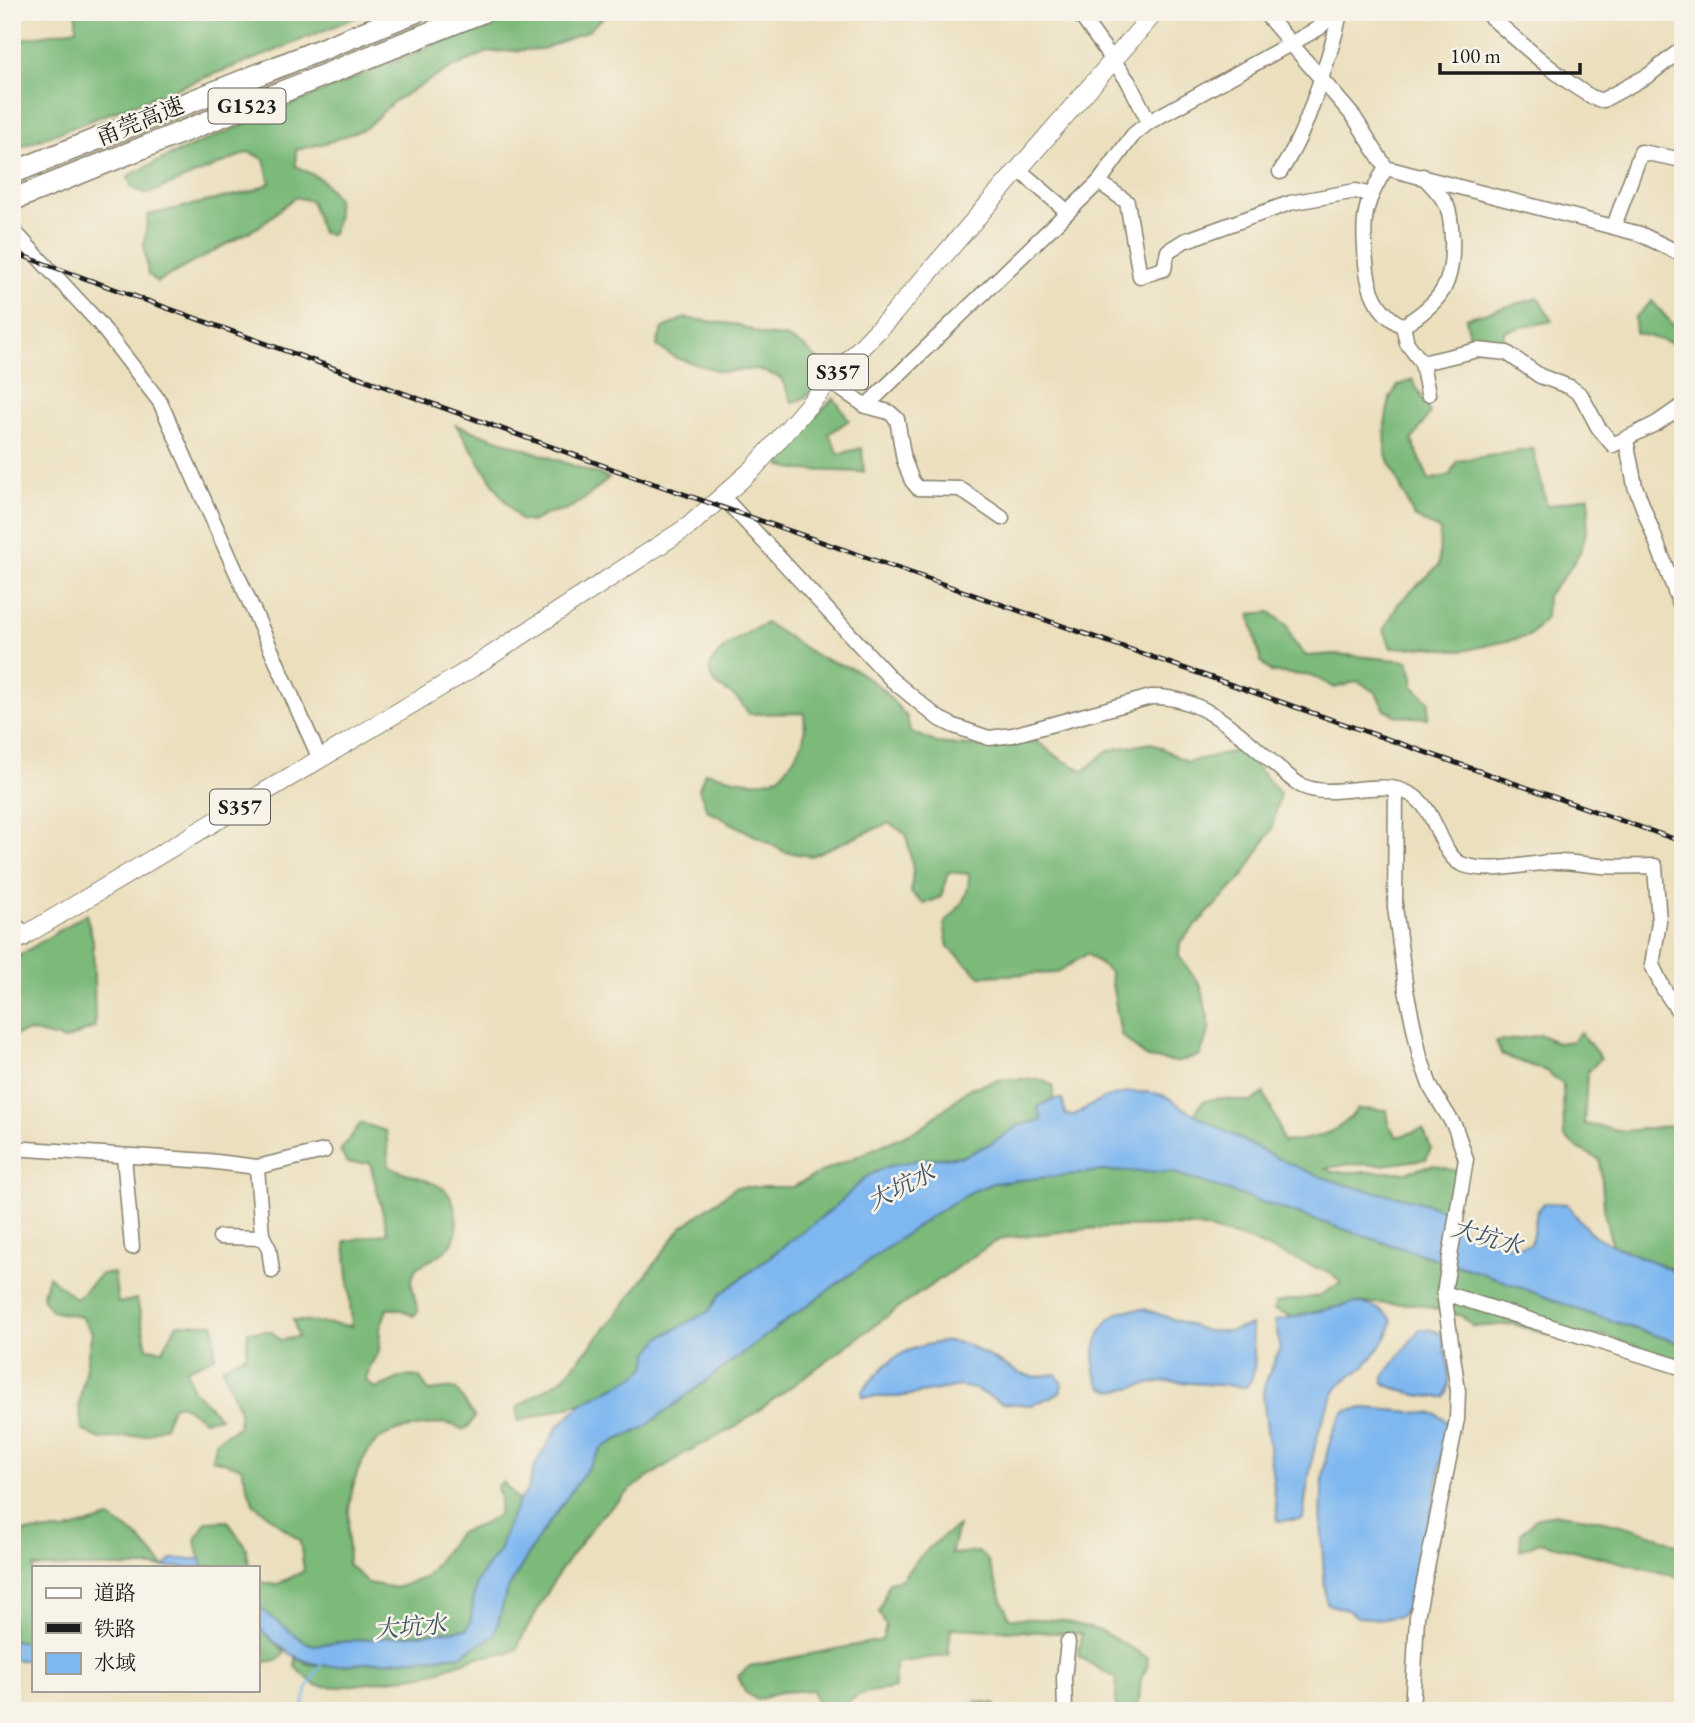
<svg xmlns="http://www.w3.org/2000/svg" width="1695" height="1723" viewBox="0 0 1695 1723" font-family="'EB Garamond','Noto Serif SC',serif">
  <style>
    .forest { fill: #7cba7a; stroke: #4c6b4b; stroke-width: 2 }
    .water { fill: #7fb8f0; stroke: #4e6a86; stroke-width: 2 }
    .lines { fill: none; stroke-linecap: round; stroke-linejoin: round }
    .stream { stroke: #7fb8f0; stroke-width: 2.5 }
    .minor-casing { stroke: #847e6c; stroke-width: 17 }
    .major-casing { stroke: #847e6c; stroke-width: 20 }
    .highway-casing { stroke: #847e6c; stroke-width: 24 }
    .minor { stroke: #fff; stroke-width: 14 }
    .major { stroke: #fff; stroke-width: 18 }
    .highway { stroke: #fff; stroke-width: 21 }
    .rail-casing { stroke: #1c1c1c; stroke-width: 5 }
    .rail { stroke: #f7f3e8; stroke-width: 2.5; stroke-dasharray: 8; stroke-linecap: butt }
    .labels { text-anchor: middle; stroke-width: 5; stroke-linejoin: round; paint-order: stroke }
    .shield { fill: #f7f3e8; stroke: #5e5c59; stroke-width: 2 }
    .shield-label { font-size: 21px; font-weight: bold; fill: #1c1c1c }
    .street-label { font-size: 23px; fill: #1c1c1c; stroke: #f7f3e8 }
    .water-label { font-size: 24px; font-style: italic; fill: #3f5366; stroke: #f7f3e8 }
  </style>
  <rect width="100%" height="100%" fill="#f7f3e8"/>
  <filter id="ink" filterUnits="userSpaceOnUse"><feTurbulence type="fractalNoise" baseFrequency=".0143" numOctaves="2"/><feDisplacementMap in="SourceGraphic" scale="14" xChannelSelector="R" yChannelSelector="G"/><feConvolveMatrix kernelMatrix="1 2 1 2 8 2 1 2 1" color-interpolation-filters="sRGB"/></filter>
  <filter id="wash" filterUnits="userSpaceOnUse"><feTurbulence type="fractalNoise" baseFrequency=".00686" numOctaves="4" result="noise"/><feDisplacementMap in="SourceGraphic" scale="28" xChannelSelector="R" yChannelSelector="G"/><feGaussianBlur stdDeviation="1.57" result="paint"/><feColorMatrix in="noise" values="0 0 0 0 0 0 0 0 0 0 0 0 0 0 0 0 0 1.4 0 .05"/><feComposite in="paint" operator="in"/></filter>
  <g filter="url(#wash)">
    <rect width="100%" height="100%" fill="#ebdfbd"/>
    <!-- forest -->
    <g class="forest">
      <path d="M76,12H368L270,53L12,150V41L76,29Z"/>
      <path d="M513,12H609L588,31L543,49L488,52L449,69L393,102L366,128L329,142L296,150V166L321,179L337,198V219L332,235L322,233L311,201L295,197L260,226L157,282L148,274L144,247L148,215L253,191L270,183L264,159L249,152L148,194L132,188L128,176L171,155Z"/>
      <path d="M1538,298L1552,321L1504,331V347L1472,348L1466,318Z"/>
      <path d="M1652,301L1683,336V346L1636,333L1635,318Z"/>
      <path d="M684,318L739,325L763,335L785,337L803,346L822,363L824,374C815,388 810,399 792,402L781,378L757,369L722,372L676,358L657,346L662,329Z"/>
      <path d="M1412,379L1430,413L1412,440L1429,480L1450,475L1457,461L1533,449L1547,506L1589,496C1590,542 1579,562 1547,595L1546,617L1529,636L1462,651L1428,647L1391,648L1384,629L1399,603L1439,565L1440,530L1414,517L1386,454L1385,424L1390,398L1398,386Z"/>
      <path d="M834,398L849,420L829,434L839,454L862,448L864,472L800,470L781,466L780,452Z"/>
      <path d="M456,425L609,478L586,498L568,509L549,513L531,522L520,520L500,494Z"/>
      <path d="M1270,612L1287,625L1293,641L1306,656L1335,654L1408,661L1413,677V686L1429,702L1428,718L1398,716L1385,710L1376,693L1358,681L1335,688L1313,676L1271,672L1261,662L1250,614Z"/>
      <path d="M766,623L819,657L856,670L882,689L907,717L910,731L937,743L969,746L993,748L1036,741L1062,760L1084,771L1108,750L1152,743L1187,762L1241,750L1280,793L1272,829L1244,875L1180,942L1179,956L1201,987L1210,1027L1200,1056L1177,1062L1147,1058L1121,1035L1110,972L1087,954L1056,973L980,976L948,947L944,924C960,907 969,898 969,874L948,872L941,897L924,904L911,893L913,869L906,834L889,823L811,856L785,852L707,810L699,789L705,772C724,776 759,788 777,777C783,774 791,762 795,756C805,739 806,733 804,713L749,714C745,708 741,702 735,697C729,692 722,689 716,684C691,659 749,632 766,623Z"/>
      <path d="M86,914L93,940L95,1027L65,1040L30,1031L15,1035L14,1069L12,1071V960Z"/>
      <path d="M1580,1032L1601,1058L1587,1073L1584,1124L1625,1131L1679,1125L1683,1107V1277L1669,1268L1612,1245L1605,1217L1600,1160L1578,1148L1564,1137L1563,1084L1546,1071L1502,1055L1496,1042L1541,1035L1557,1043L1573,1041Z"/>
      <path d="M1003,1079H1038L1052,1085L1054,1099L1038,1107L1042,1120L1018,1126L996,1141L965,1156L916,1160L866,1177L835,1207L721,1294L709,1311L649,1353L646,1367L638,1375L583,1403L518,1421L517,1407L563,1378L614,1318L681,1228L736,1187H793L819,1173L921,1128L970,1088Z"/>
      <path d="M1264,1093L1277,1122L1283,1142C1310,1140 1341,1134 1357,1109L1387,1110L1389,1125L1397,1137L1423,1129L1431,1148L1426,1159L1382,1165L1350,1164L1326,1168L1332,1172H1406L1434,1165L1456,1171V1188L1447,1211L1348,1186L1300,1170L1194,1115L1202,1102L1217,1098L1251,1102Z"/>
      <path d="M361,1123L386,1131L389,1167C406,1174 425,1178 441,1187C458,1197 462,1233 449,1247C441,1257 426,1261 416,1268L411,1282L418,1312L413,1316L400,1309H387L380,1329L379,1352L371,1364L366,1380L375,1389L404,1376L419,1377L429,1391L455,1388L475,1417L469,1426L463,1430C444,1419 437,1424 417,1427C404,1429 386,1432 377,1441C346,1472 347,1523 348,1564L368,1583L396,1588L426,1577L458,1533L484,1524L499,1514L500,1498L497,1486L503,1482L519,1501L499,1551L476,1582L471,1620L467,1629L313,1645C292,1637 274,1621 257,1606V1581L276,1585L304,1571L300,1541L253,1503L241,1467L212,1459L216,1441L239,1426V1409L222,1367L246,1355L248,1331H271L280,1340L298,1337L293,1320L352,1326L345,1241L388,1233L370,1163H347L340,1151Z"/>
      <path d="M1139,1170L1172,1172L1379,1241L1485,1274L1593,1315L1683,1344V1362L1602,1335L1579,1341L1567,1340L1513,1324L1473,1327L1462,1316L1417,1304L1355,1303L1294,1318L1274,1310L1275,1303L1318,1296L1341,1283L1332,1274L1243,1238L1195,1226L1106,1227L1004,1238L991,1244L901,1306L736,1427L685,1453L634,1487L600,1517L559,1572L520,1641L518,1648L509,1653L478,1657L429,1674L341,1687L316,1686L295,1667L296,1658L308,1664L329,1666L460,1655L495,1634L506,1592L536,1541L602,1448C615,1439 628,1436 642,1429L791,1317L931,1216L971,1192L993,1183L1102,1171Z"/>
      <path d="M114,1273L118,1303L137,1299L147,1348L163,1350L177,1324H214L215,1357L187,1369L192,1389L220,1417L204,1420L180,1404L172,1406L165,1426L147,1435L100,1439L82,1430L79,1405L92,1332L81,1317L52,1311L42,1298L48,1276L76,1299L101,1274Z"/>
      <path d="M1557,1514C1597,1518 1648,1528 1683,1549V1578L1540,1542L1520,1550L1521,1533L1538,1517Z"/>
      <path d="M110,1518L138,1537L164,1567H33V1639L23,1642L12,1640V1532L64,1531Z"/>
      <path d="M228,1521L246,1548L250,1567H203L195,1541L206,1522Z"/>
      <path d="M958,1526L951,1554L978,1552L987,1559L1009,1618L1060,1620L1101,1631L1147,1657L1148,1665L1141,1679L1138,1711H1116V1679L1078,1656L1082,1634L951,1628L948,1655L895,1663V1688C872,1693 856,1688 842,1711H819L812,1690L781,1692L757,1700L745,1692L738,1676L750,1666L882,1640L886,1626L879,1612L889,1582L902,1579C918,1556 935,1541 958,1526Z"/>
      <path d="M257,1626L285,1652L278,1660L257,1663Z"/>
      <path d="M977,1701L995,1704L997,1711H965L966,1708Z"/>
    </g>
    <!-- water -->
    <g class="water">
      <path d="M1129,1092C1150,1092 1164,1091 1180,1106C1239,1139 1298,1174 1365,1190C1390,1195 1458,1204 1464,1231C1483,1237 1512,1251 1531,1244L1537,1212L1544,1203L1567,1204C1576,1215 1585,1230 1597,1237C1624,1254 1656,1259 1683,1277V1344L1593,1315L1485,1274L1379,1241L1172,1172L1102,1171L993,1183L971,1192L931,1216L791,1317L642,1429C628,1436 615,1439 602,1448L536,1541L506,1592L495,1634L484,1642L460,1655L329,1666C295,1662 281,1648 257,1626V1606L303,1641L313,1645L467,1629L471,1620L476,1582L499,1551L508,1524L519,1501L527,1491L535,1465L559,1425L583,1403L638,1375L646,1367L649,1353L661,1337L709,1311L721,1294L835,1207L866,1177L886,1167L917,1160L965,1156L996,1141L1018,1126L1042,1120L1038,1107L1054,1099H1062L1066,1115H1074L1105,1098Z"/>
      <path d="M1355,1303C1371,1304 1380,1308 1392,1320C1390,1337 1374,1357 1361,1369C1354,1375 1346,1377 1340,1385C1317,1414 1307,1483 1303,1519L1278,1521L1263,1396L1264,1386L1280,1348L1275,1321Z"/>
      <path d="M1144,1309L1206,1331H1229L1251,1325C1252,1345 1261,1372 1246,1387L1163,1381L1114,1391L1103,1388C1086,1370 1095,1326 1117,1313C1124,1309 1135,1310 1144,1309Z"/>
      <path d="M1420,1329L1433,1330L1442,1334C1445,1352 1455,1380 1445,1397C1424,1398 1401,1392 1383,1383V1377Z"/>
      <path d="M949,1341L966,1344L1021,1374L1034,1377L1056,1374L1062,1384L1060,1393L1032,1405L1002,1403L975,1389L960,1386L898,1397H863L862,1391C892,1356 903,1347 949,1341Z"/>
      <path d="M1365,1408L1436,1414L1448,1422V1427L1423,1557L1411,1604L1400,1616L1383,1619L1358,1617L1347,1610L1327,1604L1326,1600C1322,1550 1312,1451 1345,1411Z"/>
      <path d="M173,1559H201L203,1567H164Z"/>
      <path d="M33,1639V1660H12V1640L23,1642Z"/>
    </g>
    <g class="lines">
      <!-- stream -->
      <path class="stream" d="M302,1711L307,1689L322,1663"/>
    </g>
  </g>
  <g filter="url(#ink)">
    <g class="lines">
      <defs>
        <g id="minor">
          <path d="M1078,12L1128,81L1149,122"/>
          <path d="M1264,12L1354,117L1386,168L1640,234L1677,252L1683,257"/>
          <path d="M1485,12C1504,28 1584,102 1603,100L1649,75L1683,48"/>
          <path d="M1386,168C1378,181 1371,193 1367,208C1364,220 1364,235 1365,247C1366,280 1371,310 1403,326"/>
          <path d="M1019,170L1068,212"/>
          <path d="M1280,172C1301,140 1310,112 1322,76C1329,55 1336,35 1340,12"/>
          <path d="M1423,176C1431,185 1442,195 1447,206C1451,216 1451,228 1452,238C1454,285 1441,302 1403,326L1407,343L1422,363L1428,394"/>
          <path d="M1099,182L1127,202L1140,276L1164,269L1168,251L1184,241L1290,203L1356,191L1371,195"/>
          <path d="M1614,226L1641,152L1683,160"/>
          <path d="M12,229L99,323L160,402L320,759"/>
          <path d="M1422,363L1478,350L1507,353L1540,376L1570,387L1581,395L1598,427L1613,445L1657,423L1683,405"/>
          <path d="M829,381L866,406L889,412L897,419L904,460L912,481L918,488L960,489L1002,518"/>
          <path d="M866,406L1099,182L1133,135L1149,122L1319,28L1335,12"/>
          <path d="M1626,440L1635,486L1683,612"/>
          <path d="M723,497L892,680L938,718L954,726L989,738L1013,735L1151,697C1201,695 1238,732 1273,763C1282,770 1292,781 1302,786C1336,801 1379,776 1412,795C1439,811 1439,857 1464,865C1492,874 1526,863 1554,862C1570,861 1586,865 1602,866C1619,867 1637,866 1655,866L1659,922L1652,965L1663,988L1683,1018"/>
          <path d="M1396,789L1395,907L1406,990L1420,1057L1431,1088L1455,1127L1466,1159L1444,1293L1458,1391L1457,1419L1417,1617L1412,1711"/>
          <path d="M12,1148L208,1161L257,1167L324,1151"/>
          <path d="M124,1156L132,1247"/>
          <path d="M257,1167L262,1235L269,1249L272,1271"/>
          <path d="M220,1237L263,1238"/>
          <path d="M1444,1293L1683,1368"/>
          <path d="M1065,1711L1064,1678L1068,1642"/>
        </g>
        <path id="major" d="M12,943L467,671L689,526L754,468L832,378L893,314L1155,12"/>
        <g id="highway">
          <path d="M12,173L415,12"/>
          <path d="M12,200L482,12"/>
          <path d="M12,926L22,936"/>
        </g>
      </defs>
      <!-- minor casing -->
      <use href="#minor" class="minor-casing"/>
      <!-- major casing -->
      <use href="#major" class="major-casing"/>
      <!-- highway casing -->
      <use href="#highway" class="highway-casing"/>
      <!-- minor -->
      <use href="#minor" class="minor"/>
      <!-- major -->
      <use href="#major" class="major"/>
      <!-- highway -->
      <use href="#highway" class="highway"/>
      <defs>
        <path id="rail" d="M12,252L635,477L1683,842"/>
      </defs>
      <!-- rail casing -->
      <use href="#rail" class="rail-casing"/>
      <!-- rail -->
      <use href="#rail" class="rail"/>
    </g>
  </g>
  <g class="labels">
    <!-- shield labels -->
    <g class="shield">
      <rect x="208.5" y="88.5" width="77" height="35" rx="5"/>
      <rect x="808" y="354.5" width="60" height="35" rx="5"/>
      <rect x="210" y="789.5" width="60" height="35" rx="5"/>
    </g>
    <g class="shield-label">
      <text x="247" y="113">G1523</text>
      <text x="838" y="379">S357</text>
      <text x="240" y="814">S357</text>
    </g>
    <!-- street labels -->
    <g class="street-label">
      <text transform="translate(140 121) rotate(-22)" y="8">甬莞高速</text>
    </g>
    <!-- water labels -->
    <g class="water-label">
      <text transform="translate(901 1187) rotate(-27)" y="8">大坑水</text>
      <text transform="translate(1487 1237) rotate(16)" y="8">大坑水</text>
      <text transform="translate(410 1627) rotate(-5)" y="8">大坑水</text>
    </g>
  </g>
  <!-- margin -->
  <rect width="1695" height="1723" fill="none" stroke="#f7f3e8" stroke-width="42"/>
  <!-- legend -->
  <rect x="32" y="1566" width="228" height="126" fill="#f7f3e8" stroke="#9f9d96" stroke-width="2"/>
  <rect x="46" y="1588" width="35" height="10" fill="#ffffff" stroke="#9f9d96" stroke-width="2"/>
  <text x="94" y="1600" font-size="21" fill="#1c1c1c">道路</text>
  <rect x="46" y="1623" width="35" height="10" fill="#1c1c1c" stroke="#9f9d96" stroke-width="2"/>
  <text x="94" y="1636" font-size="21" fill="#1c1c1c">铁路</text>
  <rect x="46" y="1653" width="35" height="21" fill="#7fb8f0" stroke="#9f9d96" stroke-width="2"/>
  <text x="94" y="1670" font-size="21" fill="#1c1c1c">水域</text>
  <!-- scale -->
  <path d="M1440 63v10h140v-10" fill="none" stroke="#1c1c1c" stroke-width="3.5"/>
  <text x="1450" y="63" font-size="21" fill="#1c1c1c" stroke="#f7f3e8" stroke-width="5" paint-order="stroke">100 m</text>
</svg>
